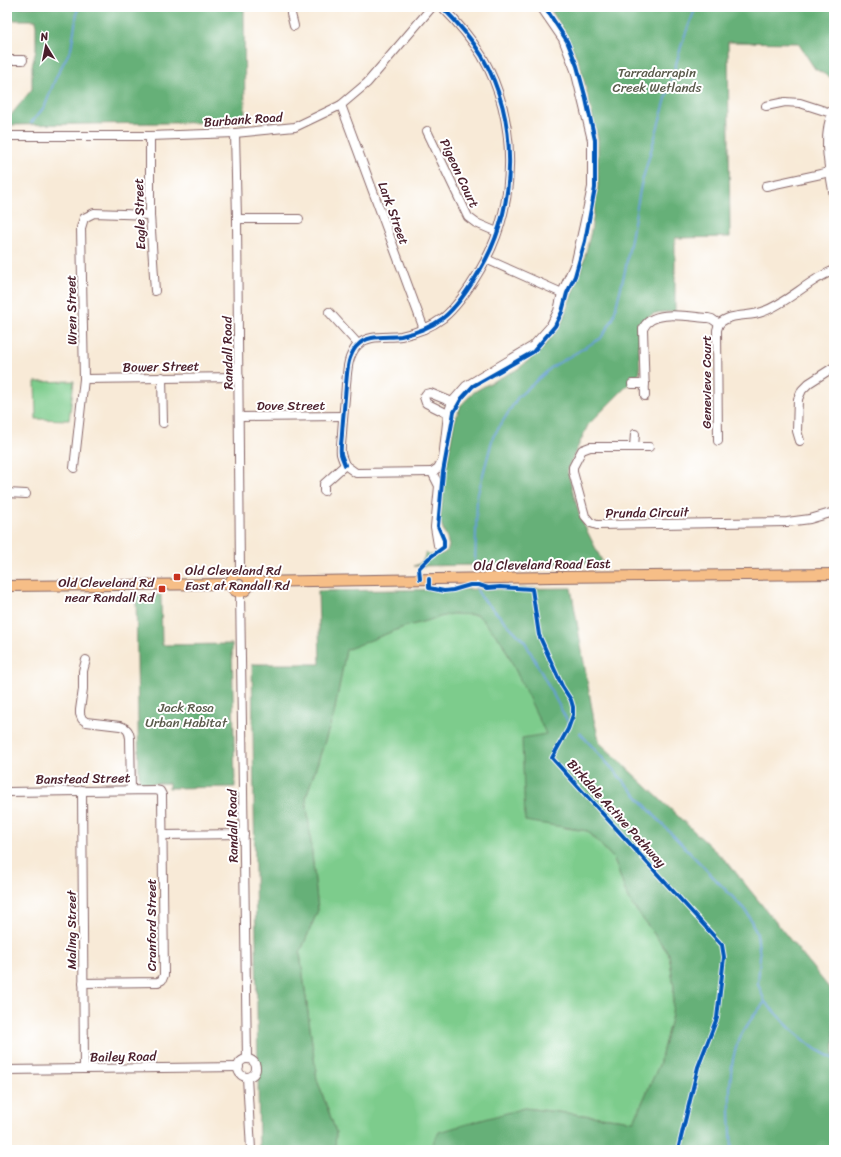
<svg xmlns="http://www.w3.org/2000/svg" width="841" height="1157" viewBox="0 0 841 1157" font-family="Sriracha,sans-serif">
  <style>
    .green { fill: #7dcc8c; stroke: #64765c }
    .forest { fill: #66b078; stroke: #586852 }
    .lines { fill: none; stroke-linecap: round; stroke-linejoin: round }
    .stream { stroke: #669fd5; stroke-width: 2 }
    .minor-casing { stroke: #876667; stroke-width: 10 }
    .major-casing { stroke: #876667; stroke-width: 12 }
    .minor { stroke: #fff; stroke-width: 8 }
    .major { stroke: #f6be87; stroke-width: 10 }
    .cycleway-casing { stroke: #fff; stroke-width: 6 }
    .cycleway { stroke: #0057b8; stroke-width: 4 }
    .poi-dot { fill: #c8321e; stroke: #fff; stroke-width: 1.5 }
    .labels { text-anchor: middle; stroke-width: 4; stroke-linejoin: round; paint-order: stroke }
    .park-label { font-size: 13px; fill: #5c5c4d; stroke: #fff }
    .street-label { font-size: 13px; fill: #4a1f2b; stroke: #fff }
    .poi-label { font-size: 13px; fill: #4a1f2b; stroke: #fff; text-anchor: start }
  </style>
  <rect width="100%" height="100%" fill="#fff"/>
  <filter id="ink" filterUnits="userSpaceOnUse"><feTurbulence type="fractalNoise" baseFrequency=".025" numOctaves="2"/><feDisplacementMap in="SourceGraphic" scale="8" xChannelSelector="R" yChannelSelector="G"/><feConvolveMatrix kernelMatrix="1 2 1 2 8 2 1 2 1" color-interpolation-filters="sRGB"/></filter>
  <filter id="wash" filterUnits="userSpaceOnUse"><feTurbulence type="fractalNoise" baseFrequency=".012" numOctaves="4" result="noise"/><feDisplacementMap in="SourceGraphic" scale="16" xChannelSelector="R" yChannelSelector="G"/><feGaussianBlur stdDeviation="0.9" result="paint"/><feColorMatrix in="noise" values="0 0 0 0 0 0 0 0 0 0 0 0 0 0 0 0 0 1.4 0 .05"/><feComposite in="paint" operator="in"/></filter>
  <g filter="url(#wash)">
    <rect width="100%" height="100%" fill="#f8ead7"/>
    <!-- green -->
    <g class="green">
      <path d="M74,381L69,420L36,419L35,382Z"/>
      <path d="M451,613L478,614L502,642L547,734L565,828L588,831L614,859L628,899L669,954L674,987L672,1015L659,1065L634,1121L524,1108L432,1144V1150H335L336,1132L317,1080L300,953L318,910L306,797L334,714L346,649L401,628Z"/>
    </g>
    <!-- forest -->
    <g class="forest">
      <path d="M7,7H244L245,122L7,125V120L32,89V66L36,50V20H7Z"/>
      <path d="M549,7H834V79L815,69L798,43L728,42L730,237L675,238V312C667,312 655,311 648,317C635,327 640,357 640,373L588,425L567,470L580,517L603,563L414,566C422,563 424,560 426,552L430,555H436L442,554L447,551L449,546L447,539L440,521L445,475L454,423L461,405L474,392L488,384L518,369L540,351L560,327L583,264L591,231L598,186V139L581,68L568,37Z"/>
      <path d="M571,588L594,720L600,743L728,863L834,994V1150H432V1144L439,1132L524,1108L634,1121L659,1065L672,1015L674,987L669,954L628,899L614,859L588,831L525,821L522,738L546,734L502,642L478,615L451,614L401,628L346,650L334,714L306,797L318,910L300,953L317,1080L336,1132L335,1150H259L252,664H320L318,591Z"/>
      <path d="M136,595H161L162,645L232,644L235,787L169,788V783L139,784Z"/>
    </g>
    <g class="lines">
      <!-- stream -->
      <g class="stream">
        <path d="M31,123L45,106L56,77L71,49L78,7"/>
        <path d="M475,566L477,497L493,437L518,397L552,367L601,338L613,319L625,271L641,185L683,40L696,7"/>
        <path d="M476,586L478,592L482,598L525,642L569,724"/>
        <path d="M580,733L663,825L747,912L757,934L760,956L758,984L765,1002L791,1029L814,1048L834,1059"/>
        <path d="M732,1150C730,1119 726,1068 739,1040C745,1026 755,1014 765,1002"/>
      </g>
    </g>
  </g>
  <g filter="url(#ink)">
    <g class="lines">
      <defs>
        <g id="minor">
          <path d="M291,7V14L294,26"/>
          <path d="M7,60H23"/>
          <path d="M341,105L424,329"/>
          <path d="M766,106L785,102L800,103L831,113"/>
          <path d="M834,108C821,135 829,168 834,196"/>
          <path d="M427,131L468,217L476,223L497,232"/>
          <path d="M235,133L237,219L240,573"/>
          <path d="M7,136H150L235,133L295,127L341,105L367,83L432,7"/>
          <path d="M150,136V215L155,291"/>
          <path d="M766,186L830,172"/>
          <path d="M237,219H299"/>
          <path d="M486,259L562,293"/>
          <path d="M329,312L358,344"/>
          <path d="M162,377L163,423"/>
          <path d="M84,379L239,377"/>
          <path d="M632,384H645"/>
          <path d="M645,396L643,329C651,308 690,317 708,318L712,319L719,324C729,313 749,317 762,312C782,305 797,291 815,280C821,276 828,273 834,270"/>
          <path d="M448,414L426,403L424,397L426,394L430,393L452,402"/>
          <path d="M240,417L343,416"/>
          <path d="M718,441L717,330L719,324"/>
          <path d="M800,441L797,431L798,399L802,390L809,383L834,367"/>
          <path d="M634,447L635,434"/>
          <path d="M649,447H590L582,450L573,467V472L585,516L591,523L597,525L787,522L810,519L834,512"/>
          <path d="M345,465C344,462 342,458 341,454C340,447 342,439 342,433C343,417 345,401 346,384C347,376 347,366 350,358C352,353 354,348 358,345C368,334 388,338 401,336C416,333 431,327 443,318C458,306 470,287 480,270C518,206 519,121 482,56C471,38 457,22 442,7"/>
          <path d="M345,465L356,473L432,472"/>
          <path d="M74,468L84,379L81,228L84,218L94,213L150,215"/>
          <path d="M432,472L438,468L443,459L448,414L452,402L466,386L533,346L550,327L558,311L562,293L576,261L584,225L592,187V140L575,70L563,39L541,7"/>
          <path d="M432,472L439,486L435,527L438,545"/>
          <path d="M324,491V484L345,465"/>
          <path d="M7,493L26,494"/>
          <path d="M240,592L247,1059"/>
          <path d="M86,660L83,671V689L80,710V714L82,719L86,722L120,726C127,728 129,731 130,738L131,790"/>
          <path d="M82,790L84,1069"/>
          <path d="M7,792L155,790L160,791L162,795L164,975L162,980L158,982L83,983"/>
          <path d="M163,835L244,834"/>
          <circle cx="247" cy="1068" r="9"/>
          <path d="M7,1070L239,1067"/>
          <path d="M247,1077L251,1150"/>
        </g>
        <g id="major">
          <circle cx="240" cy="583" r="9"/>
          <path d="M250,582L553,577L834,574"/>
          <path d="M7,586L230,584"/>
        </g>
      </defs>
      <!-- minor casing -->
      <use href="#minor" class="minor-casing"/>
      <!-- major casing -->
      <use href="#major" class="major-casing"/>
      <!-- minor -->
      <use href="#minor" class="minor"/>
      <!-- major -->
      <use href="#major" class="major"/>
      <defs>
        <g id="cycleway">
          <path d="M345,465C344,462 342,458 341,454C340,447 342,439 342,433C343,417 345,401 346,384C347,376 347,366 350,358C352,353 354,348 358,345C368,334 388,338 401,336C416,333 431,327 443,318C458,306 470,287 480,270C518,206 519,121 482,56C471,38 457,22 442,7"/>
          <path d="M420,579L419,568L429,558L444,547V540L438,526L443,472L454,412L462,398L473,386L533,352L555,326L562,312L567,293L575,276L585,241L595,188V140L586,99L577,66L567,41L545,7"/>
          <path d="M429,579V588L444,591L453,590L470,585H479L488,588L500,587L532,589L539,635L562,686L571,700L573,707V715L568,729L552,758L722,945L724,957L717,1018L698,1067L678,1150"/>
        </g>
      </defs>
      <!-- cycleway casing -->
      <use href="#cycleway" class="cycleway-casing"/>
      <!-- cycleway -->
      <use href="#cycleway" class="cycleway"/>
    </g>
  </g>
  <!-- markers -->
  <g class="poi-dot">
    <rect x="173" y="573" width="8" height="8" rx="2"/>
    <rect x="158" y="585" width="8" height="8" rx="2"/>
  </g>
  <g class="labels">
    <!-- park labels -->
    <g class="park-label">
      <text x="657" y="77">Tarradarrapin<tspan x="657" dy="15">Creek Wetlands</tspan></text>
      <text x="186" y="712">Jack Rosa<tspan x="186" dy="15">Urban Habitat</tspan></text>
    </g>
    <!-- street labels -->
    <g class="street-label">
      <text transform="translate(243 119) rotate(-4)" y="5">Burbank Road</text>
      <text transform="translate(460 173) rotate(65)" y="5">Pigeon Court</text>
      <text transform="translate(394 213) rotate(70)" y="5">Lark Street</text>
      <text transform="translate(139 214) rotate(-92)" y="5">Eagle Street</text>
      <text transform="translate(71 310) rotate(-91)" y="5">Wren Street</text>
      <text transform="translate(227 353) rotate(-91)" y="5">Randall Road</text>
      <text transform="translate(161 366) rotate(-1)" y="5">Bower Street</text>
      <text transform="translate(706 382) rotate(-90)" y="5">Genevieve Court</text>
      <text x="291" y="410">Dove Street</text>
      <text transform="translate(647 512) rotate(-1)" y="5">Prunda Circuit</text>
      <text transform="translate(542 564) rotate(-1)" y="5">Old Cleveland Road East</text>
      <text transform="translate(83 778) rotate(-1)" y="5">Banstead Street</text>
      <text transform="translate(617 813) rotate(48)" y="5">Birkdale Active Pathway</text>
      <text transform="translate(232 826) rotate(-91)" y="5">Randall Road</text>
      <text transform="translate(151 925) rotate(-90)" y="5">Cranford Street</text>
      <text transform="translate(71 930) rotate(-90)" y="5">Maling Street</text>
      <text transform="translate(123 1056) rotate(-1)" y="5">Bailey Road</text>
    </g>
    <!-- poi labels -->
    <g class="poi-label">
      <text x="185" y="575">Old Cleveland Rd<tspan x="185" dy="15">East at Randall Rd</tspan></text>
      <text x="154" y="587" text-anchor="end">Old Cleveland Rd<tspan x="154" dy="15">near Randall Rd</tspan></text>
    </g>
  </g>
  <!-- margin -->
  <rect width="841" height="1157" fill="none" stroke="#fff" stroke-width="24"/>
  <!-- north arrow -->
  <g transform="translate(46 46) rotate(350)" stroke="#ffffff" stroke-width="3" paint-order="stroke">
  <path d="M0-3L7 15L0 10L-7 15Z" fill="#4a1f2b"/>
  <text y="-6" font-size="11" font-weight="bold" text-anchor="middle" fill="#4a1f2b">N</text>
  </g>
</svg>
